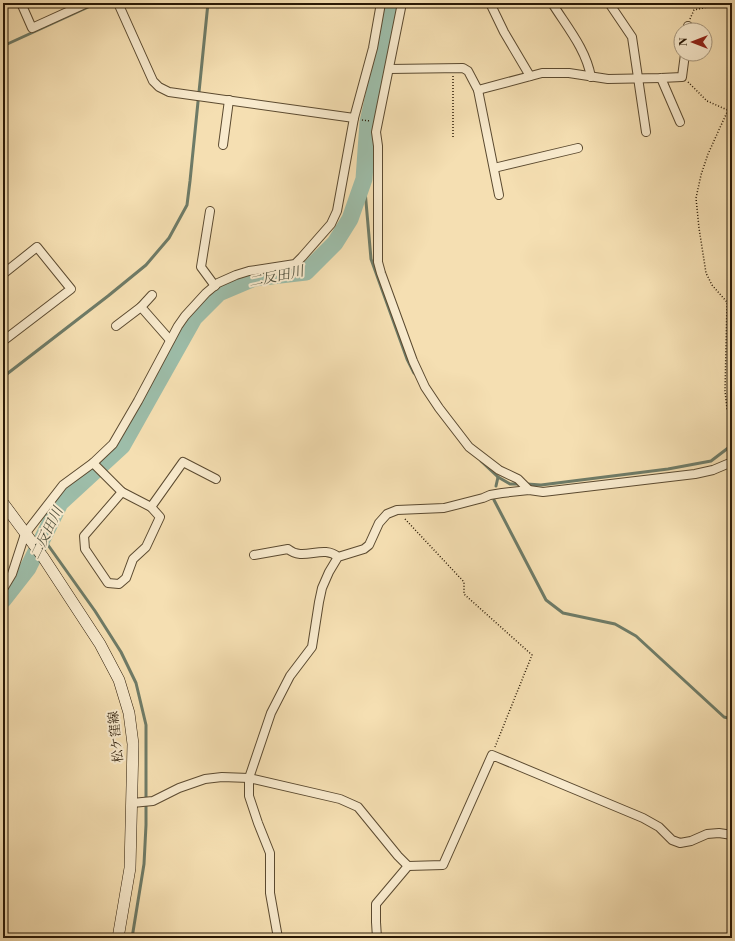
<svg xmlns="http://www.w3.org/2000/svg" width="735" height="941" viewBox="0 0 735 941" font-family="'Libre Bodoni','Noto Serif JP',serif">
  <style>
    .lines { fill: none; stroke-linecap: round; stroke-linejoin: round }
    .stream { stroke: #6e7b67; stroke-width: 3 }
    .river { stroke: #9dbda9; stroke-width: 17 }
    .street-casing { stroke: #5b4a30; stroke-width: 10 }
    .secondary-casing { stroke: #281805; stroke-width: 12 }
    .path { stroke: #281805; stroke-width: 1.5; stroke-dasharray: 1 2; stroke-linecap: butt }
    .street { stroke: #f8eacd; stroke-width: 8 }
    .secondary { stroke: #f8eacd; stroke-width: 11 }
    .labels { text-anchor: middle; stroke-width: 4; stroke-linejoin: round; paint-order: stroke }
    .street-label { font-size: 13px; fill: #281805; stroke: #f8eacd }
    .water-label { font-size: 14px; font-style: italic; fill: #51523e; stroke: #f8eacd }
  </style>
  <rect width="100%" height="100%" fill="#f5dfb2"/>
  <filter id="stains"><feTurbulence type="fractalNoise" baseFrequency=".005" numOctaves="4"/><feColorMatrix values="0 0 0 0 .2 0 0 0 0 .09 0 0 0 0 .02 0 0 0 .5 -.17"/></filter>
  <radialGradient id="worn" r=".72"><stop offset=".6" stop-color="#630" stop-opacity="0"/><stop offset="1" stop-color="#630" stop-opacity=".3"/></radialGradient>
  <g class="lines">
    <!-- stream -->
    <g class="stream">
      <path d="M3,46L97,3"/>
      <path d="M364,179L371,259L407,359L414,373"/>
      <path d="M3,377L108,296L146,265L169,238L187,205L190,181L208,3"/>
      <path d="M481,461L498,477L496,486"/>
      <path d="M498,477L510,484H521"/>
      <path d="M527,484L541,485L668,469L711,461L732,445"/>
      <path d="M494,500L546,600L563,613L615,624L636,636L724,717L732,719"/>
      <path d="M43,538L95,611L121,652L136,683L146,725V825L144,864L132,938"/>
    </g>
    <!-- river -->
    <path class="river" d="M3,600L28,568L60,503L122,446L194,318L219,293L254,278L306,272L335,243L350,219L364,179L368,122L394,3"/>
    <defs>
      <g id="street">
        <path d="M21,3L32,28L87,3"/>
        <path d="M118,3L153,81L159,87L169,92L354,118"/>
        <path d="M402,3L376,132L378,146V262L381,273L413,361L425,387L439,408L469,447L499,470L518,479L529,490"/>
        <path d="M490,3L504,32L530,76"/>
        <path d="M552,3C567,27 586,49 591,77"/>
        <path d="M609,3L632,37L646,132"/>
        <path d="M688,30V26"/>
        <path d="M389,69L463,68L468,71L478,90L542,73H569L608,79L661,78L682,77L685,54"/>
        <path d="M661,78L680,122"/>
        <path d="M478,90L499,195"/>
        <path d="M223,145L229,100"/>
        <path d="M494,168L578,148"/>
        <path d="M210,211L201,267L215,286"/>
        <path d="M3,274L37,247L71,289L3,341"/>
        <path d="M152,295L141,307L170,340"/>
        <path d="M116,326L141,307"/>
        <path d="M93,463L122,492L84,536L85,549L108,583L119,584L126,578L133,559L146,547L160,517L151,507L183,462L216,479"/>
        <path d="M122,492L151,507"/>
        <path d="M254,555L288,549C303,562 323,544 338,557"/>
        <path d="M3,589L12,574L25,534L63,485L93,463L113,444L138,401L178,326L185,316L206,293L218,283L236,275L249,271L295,264L302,257L331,224L337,211L354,118L373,48L381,3"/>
        <path d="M132,803L153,801L179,788L205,779L222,777L249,778L340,799L358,807L398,856L408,866L443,865L492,755L643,818L659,827L672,840L680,843L691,841L707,834L719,833L732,835"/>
        <path d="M278,938L270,893V853L258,823L249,796V778L271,713L290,676L312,647L319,602L322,588L329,572L338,557L364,549L369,545L379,523L387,514L397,510L444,508L483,498L490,495L502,493L529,490L543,492L695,474L713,470L732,462"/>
        <path d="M377,938L376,922V904L408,866"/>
      </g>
      <path id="secondary" d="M3,503L43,557L100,644L119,680L129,713L133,744L130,868L118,938"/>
    </defs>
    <!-- street casing -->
    <use href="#street" class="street-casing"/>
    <!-- secondary casing -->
    <use href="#secondary" class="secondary-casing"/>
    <!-- path -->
    <g class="path">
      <path d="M690,19L694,10L721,4L727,5L732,3"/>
      <path d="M688,82L707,101L732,112"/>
      <path d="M728,110L708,154L701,175L696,198L699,228L706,273L712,285L727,302L725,391L727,409L732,419"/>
      <path d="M362,120L370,121"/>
      <path d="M453,137V76"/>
      <path d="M405,519L464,582V594L532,655L495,747"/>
    </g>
    <!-- street -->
    <use href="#street" class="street"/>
    <!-- secondary -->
    <use href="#secondary" class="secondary"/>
  </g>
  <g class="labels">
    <!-- street labels -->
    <g class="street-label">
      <text transform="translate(115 737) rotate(-96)" y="5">松ケ窪線</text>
    </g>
    <!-- water labels -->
    <g class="water-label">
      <text transform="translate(276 276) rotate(-12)" y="5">二反田川</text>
      <text transform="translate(46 533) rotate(-64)" y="5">二反田川</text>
    </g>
  </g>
  <!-- margin -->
  <rect width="735" height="941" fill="none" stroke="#f5dfb2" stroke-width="16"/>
  <rect x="4" y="4" width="727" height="933" fill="none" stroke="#281805" stroke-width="2"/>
  <rect x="8" y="8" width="719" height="925" fill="none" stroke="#281805"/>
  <!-- north arrow -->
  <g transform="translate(693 42) rotate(270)"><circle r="19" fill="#f8eacd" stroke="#a5967d"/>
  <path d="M0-3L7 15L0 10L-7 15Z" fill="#8f2418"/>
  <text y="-6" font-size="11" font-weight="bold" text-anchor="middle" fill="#281805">N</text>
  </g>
  <rect width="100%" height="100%" filter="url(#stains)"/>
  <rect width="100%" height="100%" fill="url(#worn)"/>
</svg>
